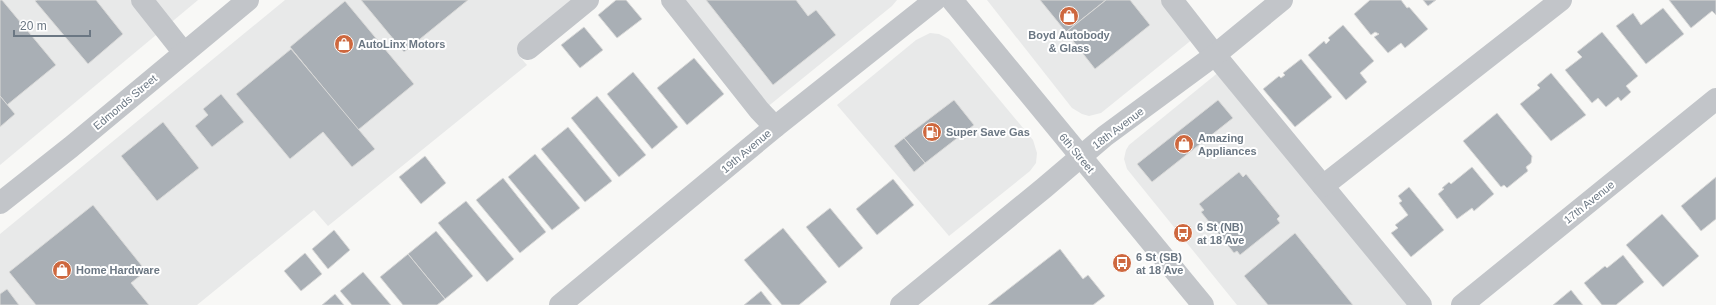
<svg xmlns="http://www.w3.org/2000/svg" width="1716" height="305" viewBox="0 0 1716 305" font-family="Helvetica,sans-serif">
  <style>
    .built { fill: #e8e9e9 }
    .building { fill: #a9afb5; stroke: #d9d9d8 }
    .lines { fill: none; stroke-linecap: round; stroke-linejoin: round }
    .minor { stroke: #c2c5c9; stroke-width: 22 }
    .labels { text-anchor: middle; stroke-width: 4; stroke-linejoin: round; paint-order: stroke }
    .poi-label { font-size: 11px; font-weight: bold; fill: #6b7783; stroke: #fff; text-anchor: start }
    .street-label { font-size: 11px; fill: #6b7783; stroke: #fff }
  </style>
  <rect width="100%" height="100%" fill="#f8f8f6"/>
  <!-- built -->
  <g class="built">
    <path d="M0,0H198L0,165Z"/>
    <path d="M285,0H588L520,57L527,65L328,226L314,210L197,305H0V234Z"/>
    <path d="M672,0H897L892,6L761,112Z"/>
    <path d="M987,0H1172L1199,34L1101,113L1089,116L1082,114L1072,108Z"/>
    <path d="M930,33L939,34L949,39L1033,140L1037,153L1036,163L1030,171L949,236L837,105L916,40Z"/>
    <path d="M1225,67L1421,305H1237L1127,169L1124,159L1126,150L1129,145Z"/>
  </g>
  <!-- building -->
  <g class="building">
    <path d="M0,0H2L56,65L7,105L0,96Z"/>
    <path d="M37,0H96L123,34L88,64L35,1Z"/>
    <path d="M361,0H468L404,52Z"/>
    <path d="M616,0H626L642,19L617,38L598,15Z"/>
    <path d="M706,0H796L808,16L816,10L836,35L773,85Z"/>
    <path d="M1040,0H1106L1066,32Z"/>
    <path d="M1106,0H1130L1150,25L1095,69L1066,32Z"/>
    <path d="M1370,0H1401L1407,8L1409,7L1428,29L1405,48L1401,43L1388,53L1374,37L1379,34L1375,32L1371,35L1354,14Z"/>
    <path d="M1423,0H1436L1428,6Z"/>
    <path d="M1669,0H1716V15L1712,11L1691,28Z"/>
    <path d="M345,1L414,84L358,130L290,47Z"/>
    <path d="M1663,8L1684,34L1646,64L1616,26L1633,13L1641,25Z"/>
    <path d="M1343,25L1374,61L1360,73L1367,82L1346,100L1308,55L1324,41L1326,44L1330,40L1328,38Z"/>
    <path d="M584,27L603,50L580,68L561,45Z"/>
    <path d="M1602,32L1638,76L1626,86L1631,92L1621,101L1618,97L1606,107L1598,98L1592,103L1565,70L1582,57L1577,52Z"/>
    <path d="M291,49L375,149L352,167L323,132L290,159L236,94Z"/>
    <path d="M694,58L724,94L687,125L657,88Z"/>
    <path d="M1301,59L1332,97L1295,127L1263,89L1279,76L1281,78L1285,75L1283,73Z"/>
    <path d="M633,72L678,127L652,149L607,94Z"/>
    <path d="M1551,73L1586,115L1551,141L1520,104L1540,88L1537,85Z"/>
    <path d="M221,94L244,122L212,147L195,126L208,115L203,109Z"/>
    <path d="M0,96L15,114L0,127Z"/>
    <path d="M597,96L646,155L619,177L571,118Z"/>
    <path d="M954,100L974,125L925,163L904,138Z"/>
    <path d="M1218,100L1233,118L1152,182L1137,164Z"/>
    <path d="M1497,113L1532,156L1531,163L1526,167L1528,171L1507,188L1504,185L1501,187L1463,141Z"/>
    <path d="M163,122L199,168L157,201L121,156Z"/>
    <path d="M568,127L612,181L585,202L541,149Z"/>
    <path d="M904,138L925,163L914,172L894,146Z"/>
    <path d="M535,154L580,208L552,230L508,177Z"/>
    <path d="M425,156L446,183L421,204L399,177Z"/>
    <path d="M1472,167L1494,194L1474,211L1472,208L1457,219L1438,194L1444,189L1442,188L1449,182L1451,184Z"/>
    <path d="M1239,172L1243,177L1246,174L1280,216L1277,219L1280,223L1240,255L1237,251L1234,253L1201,212L1204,210L1199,204Z"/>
    <path d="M1716,177V219L1701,231L1681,206Z"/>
    <path d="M503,178L546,232L520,253L476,200Z"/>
    <path d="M893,179L914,205L877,235L856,209Z"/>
    <path d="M1409,187L1444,230L1411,257L1391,233L1398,228L1395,225L1408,215L1399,203L1402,201L1398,196Z"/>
    <path d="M466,201L514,259L487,282L438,223Z"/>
    <path d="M93,205L146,271L131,283L149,305H36L9,272Z"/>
    <path d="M830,208L863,248L839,268L806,227Z"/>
    <path d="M1662,214L1699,256L1663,287L1626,245Z"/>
    <path d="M783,228L827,282L799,305H782L744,260Z"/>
    <path d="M334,230L350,250L328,269L312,249Z"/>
    <path d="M436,231L473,276L445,299L408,254Z"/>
    <path d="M1295,233L1353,305H1268L1244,276Z"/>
    <path d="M1060,249L1083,279L1088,275L1105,296L1093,305H988Z"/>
    <path d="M305,253L322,274L301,291L284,271Z"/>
    <path d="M408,254L445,299L437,305H403L380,277Z"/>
    <path d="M1623,255L1644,282L1616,305H1602L1584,283L1605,266L1607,268Z"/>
    <path d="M363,272L391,305H352L340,291Z"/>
    <path d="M7,289L19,305H0V294Z"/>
    <path d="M1571,290L1583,305H1553Z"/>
    <path d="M761,291L772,305H744Z"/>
    <path d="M335,294L344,305H322Z"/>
  </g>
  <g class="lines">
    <!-- minor -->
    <g class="minor">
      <path d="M142,0L184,53"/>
      <path d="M672,0L759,110L775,127"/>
      <path d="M952,0L1203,305"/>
      <path d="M1172,0L1215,55L1421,305"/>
      <path d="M528,49L588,0"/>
      <path d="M1323,186L1561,0"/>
      <path d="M0,203L71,147L248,0"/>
      <path d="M560,305L775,127L935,0"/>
      <path d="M901,305L1044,188L1105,136L1215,55L1282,0"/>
      <path d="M1462,305L1716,99"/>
    </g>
  </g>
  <!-- icons -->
  <defs>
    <symbol id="shop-disc" viewBox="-11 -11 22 22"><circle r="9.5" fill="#ce683f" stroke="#fff"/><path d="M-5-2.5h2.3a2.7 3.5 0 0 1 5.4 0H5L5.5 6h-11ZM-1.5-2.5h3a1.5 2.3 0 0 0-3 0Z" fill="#fff"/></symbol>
    <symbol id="fuel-disc" viewBox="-11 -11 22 22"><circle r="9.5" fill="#ce683f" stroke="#fff"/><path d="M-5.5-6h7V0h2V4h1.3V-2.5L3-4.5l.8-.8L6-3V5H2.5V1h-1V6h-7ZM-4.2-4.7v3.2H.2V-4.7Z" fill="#fff"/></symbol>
    <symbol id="bus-disc" viewBox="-11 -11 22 22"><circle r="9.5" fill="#ce683f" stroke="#fff"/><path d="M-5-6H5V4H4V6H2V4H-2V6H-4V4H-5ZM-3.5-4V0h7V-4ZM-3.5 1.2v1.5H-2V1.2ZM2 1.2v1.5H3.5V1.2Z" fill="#fff"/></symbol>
  </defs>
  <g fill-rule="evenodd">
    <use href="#shop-disc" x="1058" y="5" width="22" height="22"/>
    <use href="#shop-disc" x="333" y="33" width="22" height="22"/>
    <use href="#fuel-disc" x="921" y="121" width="22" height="22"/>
    <use href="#shop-disc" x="1173" y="133" width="22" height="22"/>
    <use href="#bus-disc" x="1172" y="222" width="22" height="22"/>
    <use href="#bus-disc" x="1111" y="252" width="22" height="22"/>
    <use href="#shop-disc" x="51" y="259" width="22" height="22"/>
  </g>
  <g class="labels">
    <!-- poi labels -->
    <g class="poi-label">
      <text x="1069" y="39" text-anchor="middle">Boyd Autobody<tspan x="1069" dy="13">&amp; Glass</tspan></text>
      <text x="358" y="48">AutoLinx Motors</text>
      <text x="946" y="136">Super Save Gas</text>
      <text x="1198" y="142">Amazing<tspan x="1198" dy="13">Appliances</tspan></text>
      <text x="1197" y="231">6 St (NB)<tspan x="1197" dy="13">at 18 Ave</tspan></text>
      <text x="1136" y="261">6 St (SB)<tspan x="1136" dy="13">at 18 Ave</tspan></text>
      <text x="76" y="274">Home Hardware</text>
    </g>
    <!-- street labels -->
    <g class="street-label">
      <text transform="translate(125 102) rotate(-40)" y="4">Edmonds Street</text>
      <text transform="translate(1118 128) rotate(-37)" y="4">18th Avenue</text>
      <text transform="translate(746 151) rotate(-40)" y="4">19th Avenue</text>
      <text transform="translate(1077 153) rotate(50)" y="4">6th Street</text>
      <text transform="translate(1589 202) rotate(-39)" y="4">17th Avenue</text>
    </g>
  </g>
  <!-- scale -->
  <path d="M14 30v6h76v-6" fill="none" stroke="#6b7783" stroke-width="2"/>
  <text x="20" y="30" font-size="12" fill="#6b7783" stroke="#ffffff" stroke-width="3" paint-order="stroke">20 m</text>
</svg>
